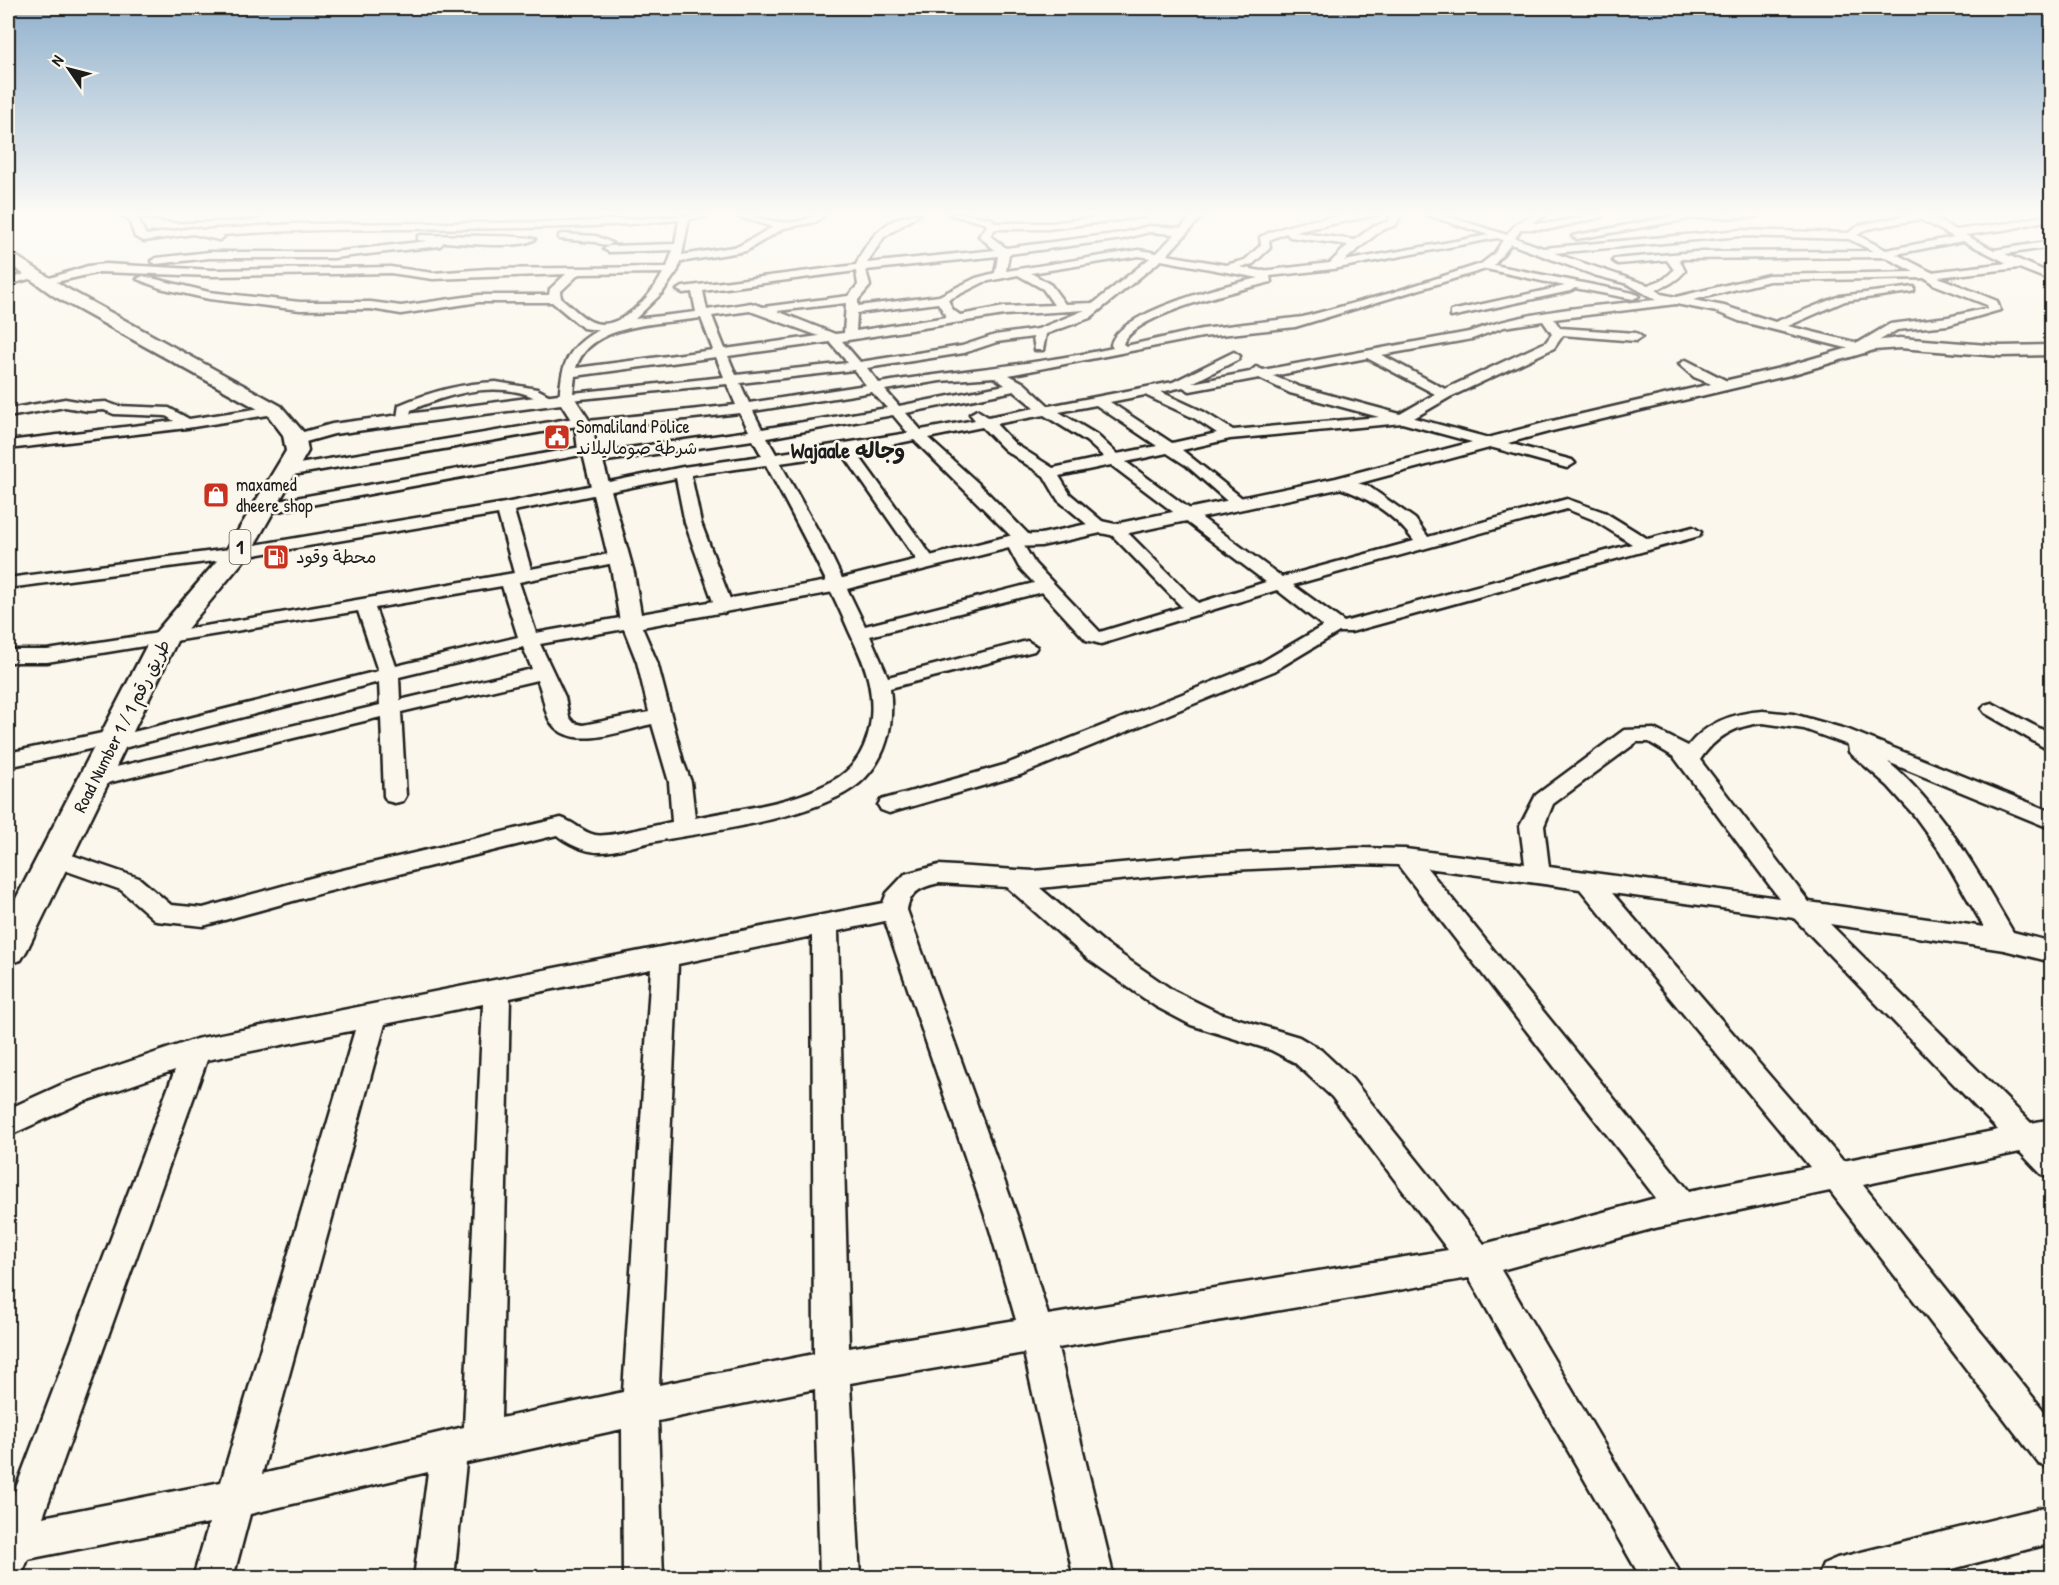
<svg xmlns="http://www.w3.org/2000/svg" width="2059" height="1585" viewBox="0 0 2059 1585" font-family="'Patrick Hand','Playpen Sans Arabic',sans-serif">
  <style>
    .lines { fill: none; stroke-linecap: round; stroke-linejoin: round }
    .minor-casing { stroke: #1c1c1c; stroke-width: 5 }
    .tertiary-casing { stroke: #1c1c1c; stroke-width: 5 }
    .trunk-casing { stroke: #1c1c1c; stroke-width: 5 }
    .minor { fill: #fbf7ec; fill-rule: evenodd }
    .tertiary { fill: #fbf7ec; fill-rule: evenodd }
    .trunk { fill: #fbf7ec; fill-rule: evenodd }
    .labels { text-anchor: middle; stroke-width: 5; stroke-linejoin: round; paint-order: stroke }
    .far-poi-label { font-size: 18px; fill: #1c1c1c; stroke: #fbf7ec; text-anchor: start }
    .far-street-label { font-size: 18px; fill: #1c1c1c; stroke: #fbf7ec }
    .shield { fill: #fbf7ec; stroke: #5f5e5a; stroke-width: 1.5 }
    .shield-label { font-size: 20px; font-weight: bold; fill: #1c1c1c }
    .far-district-label { font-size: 22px; font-weight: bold; fill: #1c1c1c; stroke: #fbf7ec }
  </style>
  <rect width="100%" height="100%" fill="#fbf7ec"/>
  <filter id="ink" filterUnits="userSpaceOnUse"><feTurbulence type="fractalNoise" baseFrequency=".0167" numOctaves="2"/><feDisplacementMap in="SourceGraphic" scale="12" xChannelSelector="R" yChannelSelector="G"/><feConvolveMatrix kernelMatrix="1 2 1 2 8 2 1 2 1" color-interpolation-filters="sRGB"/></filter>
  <g filter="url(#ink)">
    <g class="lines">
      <defs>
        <g id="minor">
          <path d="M120,214L262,215L257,218L176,221L137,217L146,235L193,228L204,230L293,224L574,222L718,214L689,219L682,255L739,246L773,227L731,214C757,214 792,233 814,214H825L816,222L784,228L746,251L680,262L678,270L662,293L635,319L696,312L692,292L683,293L677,290L683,287L856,265C867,238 890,214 920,214L884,237L867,263L995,250L979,236L987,226L985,223L948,214H968L992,219L995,223H1052L1119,214H1147L1142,217L1048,229H995L990,236L1006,248L1122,233L1149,226L1181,228L1194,214H1204L1167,255L1226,265L1245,260L1261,245L1260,237C1295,220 1343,214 1381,214L1294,232L1355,240L1372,227L1389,221L1391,214H1401L1396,225L1380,231L1344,261L1489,235L1424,214H1440L1507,235C1517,220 1530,214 1547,214L1532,223H1551L1597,214L1602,217L1551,229H1521L1515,238L1543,248L1740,230L1848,233L1860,225L1913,214H1925L1956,230L2010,223L2052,214V219L2010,229L1965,235L1994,250L2052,241V247L2005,254L2052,274V281L2019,268L1938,277L1997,301L2000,310L1948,325L1897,330L1870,346L1872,349L1866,353L1739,321L1717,312L1676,304L1554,319L1560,328L1636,333L1642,337L1636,341L1563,335L1554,348L1450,397L1414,418L1572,460L1575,463L1567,468L1402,423L1230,439L1182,450L1247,502L1249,505L1247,508H1235L1187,466L1167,453L1126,462L1282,577L1414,541C1394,514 1364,494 1332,486L1330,483L1338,478L1368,486L1415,519L1428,537L1567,499L1604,512L1648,539L1693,527L1701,532L1699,536L1351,632H1339L1274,671L1020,775L889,813L881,810L878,805L881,800L1004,765L1260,663L1323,626L1277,590L1101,644L1086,640L1042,592L870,636L888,677L1027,641L1037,647L1034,651L890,688C894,721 889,753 865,778C828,817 710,831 657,841C639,844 617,852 598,852C585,852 566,843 557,835L322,893L203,926L156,921L121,890L47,864L43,858L47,852L55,850L63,852L139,878L171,905L203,908L322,875L561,818C574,822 582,832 595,835C609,838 655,825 672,822L669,782L652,724C624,730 567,754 549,719C544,709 543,692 537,680L401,712L406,796L403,801L395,803L387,801L384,796L381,717L95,786L87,784L84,779L87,774L95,772L380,705L379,682L112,751L103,746L8,767V753L116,730L125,734L378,671L358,611L47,662H8V650H47L211,625L514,573L498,514L237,558L8,588V578L237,548L505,503L683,467L762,456L753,440L593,463L585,458L593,453L749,431L740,413L584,430L577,426L287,476L282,474L279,471L287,466L580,417L587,421L736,405L727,384L561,401C559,395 560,389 561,382C564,356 576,342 599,330L583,328L552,302H479L401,314L371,309L300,310L209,299L160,288L137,279L143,276L209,292L300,302H371L401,306L479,295H549L550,289L566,274L433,279L390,273L212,276L100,272L43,285L37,282L88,266L105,264L212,270L390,267L433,273L487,269L667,267L673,250L609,252L604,249L609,246L675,244L679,220C527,235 374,223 222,235L224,237L219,240L193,234L144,241L135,237L129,220ZM1920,219L1954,237L1886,250L1857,235L1867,229ZM1149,232L1175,234L1157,253L1139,250L1006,271L1009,254L1123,239ZM1286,233L1290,237L1348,245L1330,263L1261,271L1240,267L1253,264L1270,248L1269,240ZM1740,236L1849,239L1873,251L1695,252L1614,259L1613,261L1618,264L1667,260L1674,270L1664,279L1648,285L1554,253ZM1497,238L1503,240L1494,254L1481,264L1391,293L1303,317L1202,329L1126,346L1123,344C1135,313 1240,290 1271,282L1270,276L1333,269ZM1963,241L2007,263L1931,272L1896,254ZM1511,244L1594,275L1628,284L1656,300C1594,306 1528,310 1469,332L1263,370L1256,367L1250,372L1192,383L1239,359L1240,356L1234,352L1173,382L1049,406L1024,383L1009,375L1202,337L1295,327L1486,269L1565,286L1451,311V317L1570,291L1575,288L1633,299L1639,296L1633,293L1494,265ZM998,256L995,273L976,278L939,296L858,306V300L870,286L866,270ZM1139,256L1150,258L1094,303L1065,304L1051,285L1031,273ZM1885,257L1914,272L1768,275L1676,297L1661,294L1656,290C1668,285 1677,281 1685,271L1679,259ZM1161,260L1259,278C1229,284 1117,312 1111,345L1113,348C1036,365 957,370 879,383L867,368L964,353L997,342L1033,337L1035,350H1043L1046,334L1090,318ZM856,271L858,285L848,296L763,307L751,303L707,310L703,291ZM663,273C652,295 618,335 590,321C580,316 570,305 561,298L560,292L579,274ZM1018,275L1043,289L1054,305L1004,307L960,315L953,310L948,300L984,282ZM1926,278L1933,284L1987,305L1988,308L1948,317L1890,324L1858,343L1788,326L1845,301L1910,292L1914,291V287L1840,296L1775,322L1724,306L1693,300L1769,281ZM846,303L844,333L835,334L777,311ZM938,303L947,317L856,331L857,313ZM1085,310L1038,329L995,335L962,346L860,362L842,341L1004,315ZM750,311L819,336L725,349L712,316ZM701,318L713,350L576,368C590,322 662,324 701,318ZM1543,321L1552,334L1546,342L1445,389L1382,355L1472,339L1504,327ZM830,342L848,363L736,375L728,356ZM716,357L724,377L573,393L575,376ZM1367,358L1435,394L1400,414L1300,387L1273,376ZM854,370L866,385L749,403L740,383ZM994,377L1005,385L899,406L885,390L940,381ZM1259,378L1290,393L1379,417L1233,430L1204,412L1161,392L1183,387L1190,391ZM1014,391L1035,408L988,417L977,410L970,414L975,420L921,430L906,413ZM872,392L887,408L762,429L753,411ZM1145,395L1194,418L1217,433L1172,443L1110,402ZM1096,405L1157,446L1117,454L1097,435L1059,412ZM893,415L908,433L776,454L767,438ZM1044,415L1086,441L1104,457L1053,468L1015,444L996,424ZM982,427L1005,450L1044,476L1058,500L1095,531L1107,530L1182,607L1100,632L1035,564L1024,546L1031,545L1033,541L1031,537L978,483L928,438ZM914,440L1011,536L1005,541L1019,567L1034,583L865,626L826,545L780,463L843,454L921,566L927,567L936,562L856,452ZM766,465C794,518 822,569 846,624C854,643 865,662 869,683C876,717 869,757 839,777C797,804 742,808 695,818L691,782L683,761L657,662L638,618L631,616L536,633L519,582L619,562L628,557L619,552L531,569L514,511L676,478L685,523L715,607L724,613L733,607L701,523L691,475ZM1111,465L1266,582L1198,603L1121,526L1109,527L1070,494L1059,476ZM1567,509L1592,519L1632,544L1344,622L1293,585ZM502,586L518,637L396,666L375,608ZM624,629L637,662L649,712L583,725L574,723L569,717L565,697L540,644ZM523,647L532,669L400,700L399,677Z"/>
          <path d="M1683,214H1761L1756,217L1694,218L1577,239L1572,236Z"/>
          <path d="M563,234L596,236L612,243L607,246L595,242L559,239V235Z"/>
          <path d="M422,235C437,236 530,235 535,239C521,250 464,243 444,242L440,246L333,258H209L156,264L151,261L156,258L209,252H333L428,241L418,240V236Z"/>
          <path d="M32,272L36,273V277L8,285V279Z"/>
          <path d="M1686,360L1731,383L1733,386L1726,390L1694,377L1679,364Z"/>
          <path d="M496,382L537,389L556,399L549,403C538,400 529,394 518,392C482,384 444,396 411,410L409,421H399L397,418L399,405C430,392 462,383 496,382Z"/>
          <path d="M65,399L88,403L106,402L117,406L169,408L189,419L274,406L281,410L274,414L187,428L8,449V441L174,421L166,416L114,414L104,410L88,411L65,407L8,417V409Z"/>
          <path d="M587,446L592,447L594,450L592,453L262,514L254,509L262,504Z"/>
          <path d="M1992,703L2052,735V752L1985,713L1982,709L1985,705Z"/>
          <path d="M1763,711L1793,714L1849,730L2052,812V829L1888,762C1943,808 1977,871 2013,932L2052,942V962L2004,950L1830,924L2031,1123L2052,1119V1178L2041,1174L2020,1152L1863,1185L2052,1421V1469L2039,1464L1830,1191L1655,1228L1501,1270L1683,1578H1641L1469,1278L1058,1348L1114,1578H1074L1024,1353L850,1383L860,1578H820L815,1389L658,1421L663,1578H623L622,1429L466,1463L454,1578H414L428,1472L250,1514L233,1578H193L209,1523L28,1559L22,1574L8,1578V1509L175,1070L83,1102L8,1136V1109L63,1084L196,1039L883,903L887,893L905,874L939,865L1034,871L1208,855L1356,848L1405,849L1525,864L1520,826L1536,795L1624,730L1654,729L1688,746C1707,722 1733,713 1763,711ZM1763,723L1804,729L1848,745L1849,752L1888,786L1914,815L1940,851L1984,927L1809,902L1700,760C1715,737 1736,725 1763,723ZM1637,742H1649L1674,757L1779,898L1549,867L1544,826L1553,804ZM1356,864L1398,865L1656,1198L1484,1244L1352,1079L1321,1050L1299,1037L1219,1013L1174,991L1107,945L1040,888L1208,871ZM1427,868L1580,889L1810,1167L1689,1191ZM939,883L1007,887L1088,959L1155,1006L1191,1025L1271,1050L1294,1062L1332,1097L1448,1250L1048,1315L1022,1230L907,910C910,891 922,887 939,883ZM1612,893L1794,918L1998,1130L1843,1161ZM885,921L990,1230L1016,1320L849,1348L838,931ZM812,936L814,1354L659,1385L678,964ZM651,969L623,1392L501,1418L510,998ZM483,1004L464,1427L262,1474L385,1024ZM355,1030L221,1482L43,1517L207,1060Z"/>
          <path d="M2052,1505V1543L1918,1578H1817L1823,1564L1837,1558Z"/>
        </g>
        <path id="tertiary" d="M1900,338L2000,346L2052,345V355L2000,356L1900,348L1874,350L1790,375L1552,431L1338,489L1115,536L1101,533L1041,546L1013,547L839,591L631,629L623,627L620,622L612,573L584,458L578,450L575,426L561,404L334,434L295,445L286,440L289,436L332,424L566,393L572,394L593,426L596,450L602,458L634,573L641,614L839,579L1013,535L1041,534L1101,521L1115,524L1336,478L1548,422L1780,368L1873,341Z"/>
        <path id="trunk" d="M8,251L66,288L281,406L305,434L308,451L250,553L177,641L27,950L21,960L8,964V914L150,639L227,549L286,451L283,435L267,414L54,296L8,263Z"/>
      </defs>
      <!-- minor casing -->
      <use href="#minor" class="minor-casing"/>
      <!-- tertiary casing -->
      <use href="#tertiary" class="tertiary-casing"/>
      <!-- trunk casing -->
      <use href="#trunk" class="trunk-casing"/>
      <!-- minor -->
      <use href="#minor" class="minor"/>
      <!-- tertiary -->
      <use href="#tertiary" class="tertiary"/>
      <!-- trunk -->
      <use href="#trunk" class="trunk"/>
    </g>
  </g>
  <!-- sky -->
  <linearGradient id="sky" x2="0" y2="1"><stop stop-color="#91b1cd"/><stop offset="0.49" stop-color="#fdfbf6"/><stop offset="1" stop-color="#fdfbf6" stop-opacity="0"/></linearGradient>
  <rect width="2059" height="436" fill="url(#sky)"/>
  <!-- icons -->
  <defs>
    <symbol id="civic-square" viewBox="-11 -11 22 22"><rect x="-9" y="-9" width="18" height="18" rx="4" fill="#c8321e" stroke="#fbf7ec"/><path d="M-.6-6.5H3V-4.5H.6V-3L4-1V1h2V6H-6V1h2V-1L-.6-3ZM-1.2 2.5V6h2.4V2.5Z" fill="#fff"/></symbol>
    <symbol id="shop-square" viewBox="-11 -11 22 22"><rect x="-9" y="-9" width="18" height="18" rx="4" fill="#c8321e" stroke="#fbf7ec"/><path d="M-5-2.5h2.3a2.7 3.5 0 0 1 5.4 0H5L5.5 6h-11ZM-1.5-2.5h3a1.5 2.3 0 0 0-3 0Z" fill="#fff"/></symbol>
    <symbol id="fuel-square" viewBox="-11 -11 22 22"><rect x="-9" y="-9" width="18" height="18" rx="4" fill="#c8321e" stroke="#fbf7ec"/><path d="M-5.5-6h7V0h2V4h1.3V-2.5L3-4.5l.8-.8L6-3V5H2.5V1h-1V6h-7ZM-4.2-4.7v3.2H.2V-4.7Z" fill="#fff"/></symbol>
  </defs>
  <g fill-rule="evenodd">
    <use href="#civic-square" x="542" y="422" width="30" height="30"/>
    <use href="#shop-square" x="201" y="480" width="30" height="30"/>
    <use href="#fuel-square" x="261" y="542" width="30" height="30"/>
  </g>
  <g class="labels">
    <!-- far-poi labels -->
    <g class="far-poi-label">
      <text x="576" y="433">Somaliland Police<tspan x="576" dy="21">شرطة صوماليلاند</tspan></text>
      <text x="236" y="491">maxamed<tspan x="236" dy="21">dheere shop</tspan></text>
      <text x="296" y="563">محطة وقود</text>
    </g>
    <!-- far-street labels -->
    <g class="far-street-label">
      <text transform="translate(122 726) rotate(-63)" y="6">Road Number 1 / طريق رقم 1</text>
    </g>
    <!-- shield labels -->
    <rect class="shield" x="229.5" y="530" width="21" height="34" rx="4.5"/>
    <g class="shield-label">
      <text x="240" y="554">1</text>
    </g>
    <!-- far-district labels -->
    <g class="far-district-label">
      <text x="848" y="458">Wajaale وجاله</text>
    </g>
  </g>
  <!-- margin -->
  <rect width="2059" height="1585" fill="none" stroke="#fbf7ec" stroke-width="30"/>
  <rect x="15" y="15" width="2029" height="1555" fill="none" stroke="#1c1c1c" stroke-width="2" filter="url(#ink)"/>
  <!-- north arrow -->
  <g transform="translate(69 69) rotate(305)" stroke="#fbf7ec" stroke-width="4.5" paint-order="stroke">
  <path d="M0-4.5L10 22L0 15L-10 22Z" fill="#1c1c1c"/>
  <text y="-9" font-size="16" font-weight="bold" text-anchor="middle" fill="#1c1c1c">N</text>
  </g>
</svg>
